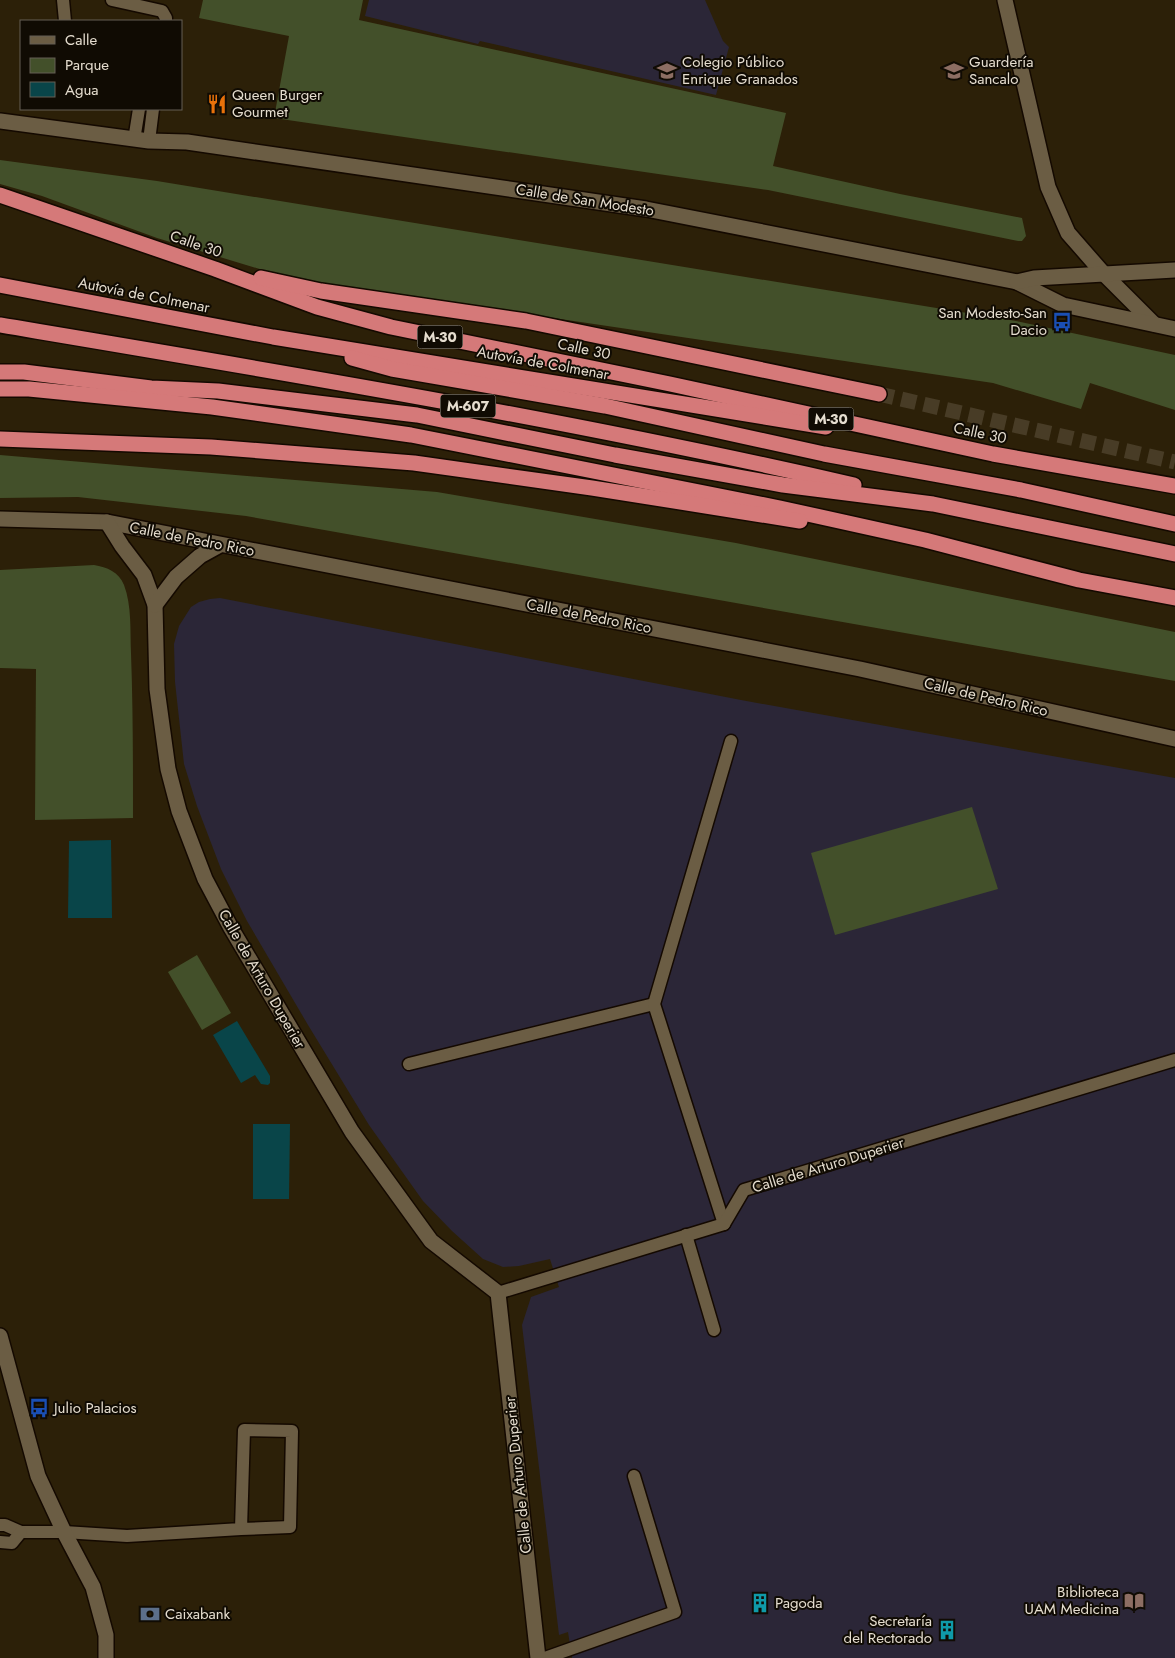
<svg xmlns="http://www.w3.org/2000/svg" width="1175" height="1658" viewBox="0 0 1175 1658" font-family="Jost,sans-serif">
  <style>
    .education { fill: #2b2637 }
    .green { fill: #43502a }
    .water { fill: #094549 }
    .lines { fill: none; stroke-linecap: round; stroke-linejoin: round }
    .highway-tunnel { stroke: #483c26; stroke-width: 15; stroke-dasharray: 15 8; stroke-linecap: butt }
    .lane-casing { stroke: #140900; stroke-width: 15 }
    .street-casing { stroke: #140900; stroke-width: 18 }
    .highway-casing { stroke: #140900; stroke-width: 18 }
    .lane { stroke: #6b5d44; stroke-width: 12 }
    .street { stroke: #6b5d44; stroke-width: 15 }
    .highway { stroke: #d57979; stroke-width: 15 }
    .labels { text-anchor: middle; stroke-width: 4; stroke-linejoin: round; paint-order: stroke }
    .shield { fill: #100b03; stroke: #a59e92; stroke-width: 1 }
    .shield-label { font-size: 14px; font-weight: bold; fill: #e5ddcf }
    .poi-label { font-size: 15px; fill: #e5ddcf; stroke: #100b03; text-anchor: start }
    .street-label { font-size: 15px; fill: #e5ddcf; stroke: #100b03 }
  </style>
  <rect width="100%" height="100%" fill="#2c2008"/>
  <!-- education -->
  <g class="education">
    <path d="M369,0H705L723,41L729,47L716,95L480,41L478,44L365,16Z"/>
    <path d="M220,598L741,700L1175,778V1658H572L568,1632L559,1635L522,1325L531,1297L559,1287L555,1275L550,1259L519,1266L503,1267L483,1259L452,1231L423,1201L369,1125L308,1025L247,921L221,869L197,806L184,764L175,682L174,644L179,626L191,607L199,602L210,599Z"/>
  </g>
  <!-- green -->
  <g class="green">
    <path d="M203,0H363L359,20L786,113L773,166L900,194L1022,218L1026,236L1022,241H1018L768,190L274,118L289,36L199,18Z"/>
    <path d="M0,160L157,181L1016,321L1175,355V410L1090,383L1081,409L993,383L296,280L157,238L42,196L0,184Z"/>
    <path d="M0,455L437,492L736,543L1175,632V681L246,516L78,497L0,498Z"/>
    <path d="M94,565C107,567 119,572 124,585C132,606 130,631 131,653C133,708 133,763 133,818L35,820L36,669L0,668V570Z"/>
    <path d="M972,807L998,889L835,935L811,853Z"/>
    <path d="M197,955L231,1013L202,1030L168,972Z"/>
  </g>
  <!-- water -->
  <g class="water">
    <path d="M111,840L112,918H68L69,841Z"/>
    <path d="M237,1021L270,1076V1083L268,1085L261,1084L255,1075L241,1083L213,1035Z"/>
    <path d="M253,1124H290L289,1199H253Z"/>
  </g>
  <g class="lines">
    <!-- highway-tunnel -->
    <path class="highway-tunnel" d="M879,394L1175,462"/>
    <defs>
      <g id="lane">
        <path d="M63,0L65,21"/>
        <path d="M112,0L162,11L166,18V21"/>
        <path d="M134,140L139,109"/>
        <path d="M149,141L153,109"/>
        <path d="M409,1064L654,1004"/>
        <path d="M724,1224L654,1004L731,741"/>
        <path d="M686,1235L714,1330"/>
        <path d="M498,1293L724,1224L744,1190L1175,1060"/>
        <path d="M0,1525H5L21,1532H64L127,1536L241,1529L290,1527L292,1431L244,1430L241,1529"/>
        <path d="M0,1542L12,1543L21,1532"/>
        <path d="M545,1658L675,1612L634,1476"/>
      </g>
      <g id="street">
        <path d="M1005,0L1048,187L1068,233L1103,273L1154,324"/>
        <path d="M0,121L149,141L187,142L646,209L1017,282L1063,305L1175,329"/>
        <path d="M1017,282L1034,278L1175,270"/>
        <path d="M0,519L107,522L860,669L1175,739"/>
        <path d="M107,522L122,546L144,575L155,605L157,689L168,769L179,811L205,879L231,928L352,1132L431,1241L498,1293L538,1658"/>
        <path d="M155,605L176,577L200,556L220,545"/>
        <path d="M0,1336L38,1476L64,1532L93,1587L106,1635V1658"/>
      </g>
      <g id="highway">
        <path d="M0,195L215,269L317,307L391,327L670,384L993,454L1175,486"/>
        <path d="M261,278L321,291L526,321L879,394"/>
        <path d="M0,285L273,337L826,427"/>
        <path d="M0,325C286,373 571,420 854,485"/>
        <path d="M352,358L392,369L605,406L824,454L1021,490L1175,524"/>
        <path d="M0,372H24L151,388L218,391L417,415L615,455L783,485L933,504L1175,554"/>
        <path d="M0,389H29L212,407L411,435L780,508L925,540L1079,580L1175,598"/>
        <path d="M0,439L211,447L414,463L592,488L800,521"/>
      </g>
    </defs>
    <!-- lane casing -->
    <use href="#lane" class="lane-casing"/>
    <!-- street casing -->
    <use href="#street" class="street-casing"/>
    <!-- highway casing -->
    <use href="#highway" class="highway-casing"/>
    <!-- lane -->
    <use href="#lane" class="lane"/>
    <!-- street -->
    <use href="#street" class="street"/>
    <!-- highway -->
    <use href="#highway" class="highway"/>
  </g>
  <!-- icons -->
  <defs>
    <symbol id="school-bare" viewBox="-9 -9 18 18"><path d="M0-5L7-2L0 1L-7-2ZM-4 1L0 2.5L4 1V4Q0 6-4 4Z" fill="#8d6e63" stroke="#100b03" stroke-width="2.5" paint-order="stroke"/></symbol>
    <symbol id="restaurant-bare" viewBox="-9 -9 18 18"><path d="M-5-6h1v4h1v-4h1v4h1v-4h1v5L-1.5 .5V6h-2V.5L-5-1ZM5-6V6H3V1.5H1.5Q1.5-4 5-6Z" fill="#e8710a" stroke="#100b03" stroke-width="2.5" paint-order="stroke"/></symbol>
    <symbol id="bus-bare" viewBox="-9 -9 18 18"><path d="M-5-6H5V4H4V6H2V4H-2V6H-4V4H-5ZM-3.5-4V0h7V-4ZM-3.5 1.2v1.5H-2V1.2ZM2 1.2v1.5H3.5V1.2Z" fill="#1a4fb4" stroke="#100b03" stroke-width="2.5" paint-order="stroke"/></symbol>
    <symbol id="library-bare" viewBox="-9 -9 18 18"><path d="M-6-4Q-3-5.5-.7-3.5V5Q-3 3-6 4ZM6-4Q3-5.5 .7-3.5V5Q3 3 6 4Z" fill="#8d6e63" stroke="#100b03" stroke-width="2.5" paint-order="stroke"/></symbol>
    <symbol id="building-bare" viewBox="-9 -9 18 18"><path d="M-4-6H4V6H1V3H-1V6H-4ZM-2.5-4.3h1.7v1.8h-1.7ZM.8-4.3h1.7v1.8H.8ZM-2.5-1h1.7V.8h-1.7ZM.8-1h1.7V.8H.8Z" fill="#0f9aa8" stroke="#100b03" stroke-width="2.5" paint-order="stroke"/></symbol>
    <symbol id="bank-bare" viewBox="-9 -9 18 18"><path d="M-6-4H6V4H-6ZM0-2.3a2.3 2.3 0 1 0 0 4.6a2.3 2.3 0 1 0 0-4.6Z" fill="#5c6f8a" stroke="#100b03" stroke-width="2.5" paint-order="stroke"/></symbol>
  </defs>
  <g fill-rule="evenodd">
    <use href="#school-bare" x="653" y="57" width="28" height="28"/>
    <use href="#school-bare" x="940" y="57" width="28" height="28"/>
    <use href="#restaurant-bare" x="203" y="90" width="28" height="28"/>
    <use href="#bus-bare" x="1048" y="308" width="28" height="28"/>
    <use href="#bus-bare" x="25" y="1394" width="28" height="28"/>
    <use href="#library-bare" x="1120" y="1587" width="28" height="28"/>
    <use href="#building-bare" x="746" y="1589" width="28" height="28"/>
    <use href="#bank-bare" x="136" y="1600" width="28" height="28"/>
    <use href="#building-bare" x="933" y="1616" width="28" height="28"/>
  </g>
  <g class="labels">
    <!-- shield labels -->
    <g class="shield">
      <rect x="417.5" y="325.5" width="45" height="23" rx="4"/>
      <rect x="440.5" y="394.5" width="55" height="23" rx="4"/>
      <rect x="808.5" y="407.5" width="45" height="23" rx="4"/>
    </g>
    <g class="shield-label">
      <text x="440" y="342">M-30</text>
      <text x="468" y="411">M-607</text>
      <text x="831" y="424">M-30</text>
    </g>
    <!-- poi labels -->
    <g class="poi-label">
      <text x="682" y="67">Colegio Público<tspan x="682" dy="17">Enrique Granados</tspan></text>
      <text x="969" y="67">Guardería<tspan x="969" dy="17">Sancalo</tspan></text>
      <text x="232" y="100">Queen Burger<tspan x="232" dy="17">Gourmet</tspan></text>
      <text x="1047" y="318" text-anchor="end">San Modesto-San<tspan x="1047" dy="17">Dacio</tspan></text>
      <text x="54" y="1413">Julio Palacios</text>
      <text x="1119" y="1597" text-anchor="end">Biblioteca<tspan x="1119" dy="17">UAM Medicina</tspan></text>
      <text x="775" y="1608">Pagoda</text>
      <text x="165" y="1619">Caixabank</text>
      <text x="932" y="1626" text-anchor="end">Secretaría<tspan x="932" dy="17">del Rectorado</tspan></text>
    </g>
    <!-- street labels -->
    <g class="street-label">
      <text transform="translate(585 200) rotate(9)" y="5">Calle de San Modesto</text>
      <text transform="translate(196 244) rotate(19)" y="5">Calle 30</text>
      <text transform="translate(144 295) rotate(11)" y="5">Autovía de Colmenar</text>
      <text transform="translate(584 349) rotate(12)" y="5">Calle 30</text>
      <text transform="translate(543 363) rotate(10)" y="5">Autovía de Colmenar</text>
      <text transform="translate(980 433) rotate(12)" y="5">Calle 30</text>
      <text transform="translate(192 539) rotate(11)" y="5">Calle de Pedro Rico</text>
      <text transform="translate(589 616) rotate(11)" y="5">Calle de Pedro Rico</text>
      <text transform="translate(986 697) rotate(13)" y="5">Calle de Pedro Rico</text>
      <text transform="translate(262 979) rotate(60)" y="5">Calle de Arturo Duperier</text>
      <text transform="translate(828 1165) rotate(-17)" y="5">Calle de Arturo Duperier</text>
      <text transform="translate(518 1475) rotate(-96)" y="5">Calle de Arturo Duperier</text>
    </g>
  </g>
  <!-- legend -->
  <rect x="20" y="20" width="162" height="90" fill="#100b03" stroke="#655f55"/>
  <rect x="30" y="36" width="25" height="8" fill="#6b5d44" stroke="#655f55"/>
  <text x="65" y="45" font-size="15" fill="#e5ddcf">Calle</text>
  <rect x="30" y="58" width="25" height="15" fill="#43502a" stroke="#655f55"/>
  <text x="65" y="70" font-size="15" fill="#e5ddcf">Parque</text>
  <rect x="30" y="82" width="25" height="15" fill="#094549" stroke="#655f55"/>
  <text x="65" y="95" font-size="15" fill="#e5ddcf">Agua</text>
</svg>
